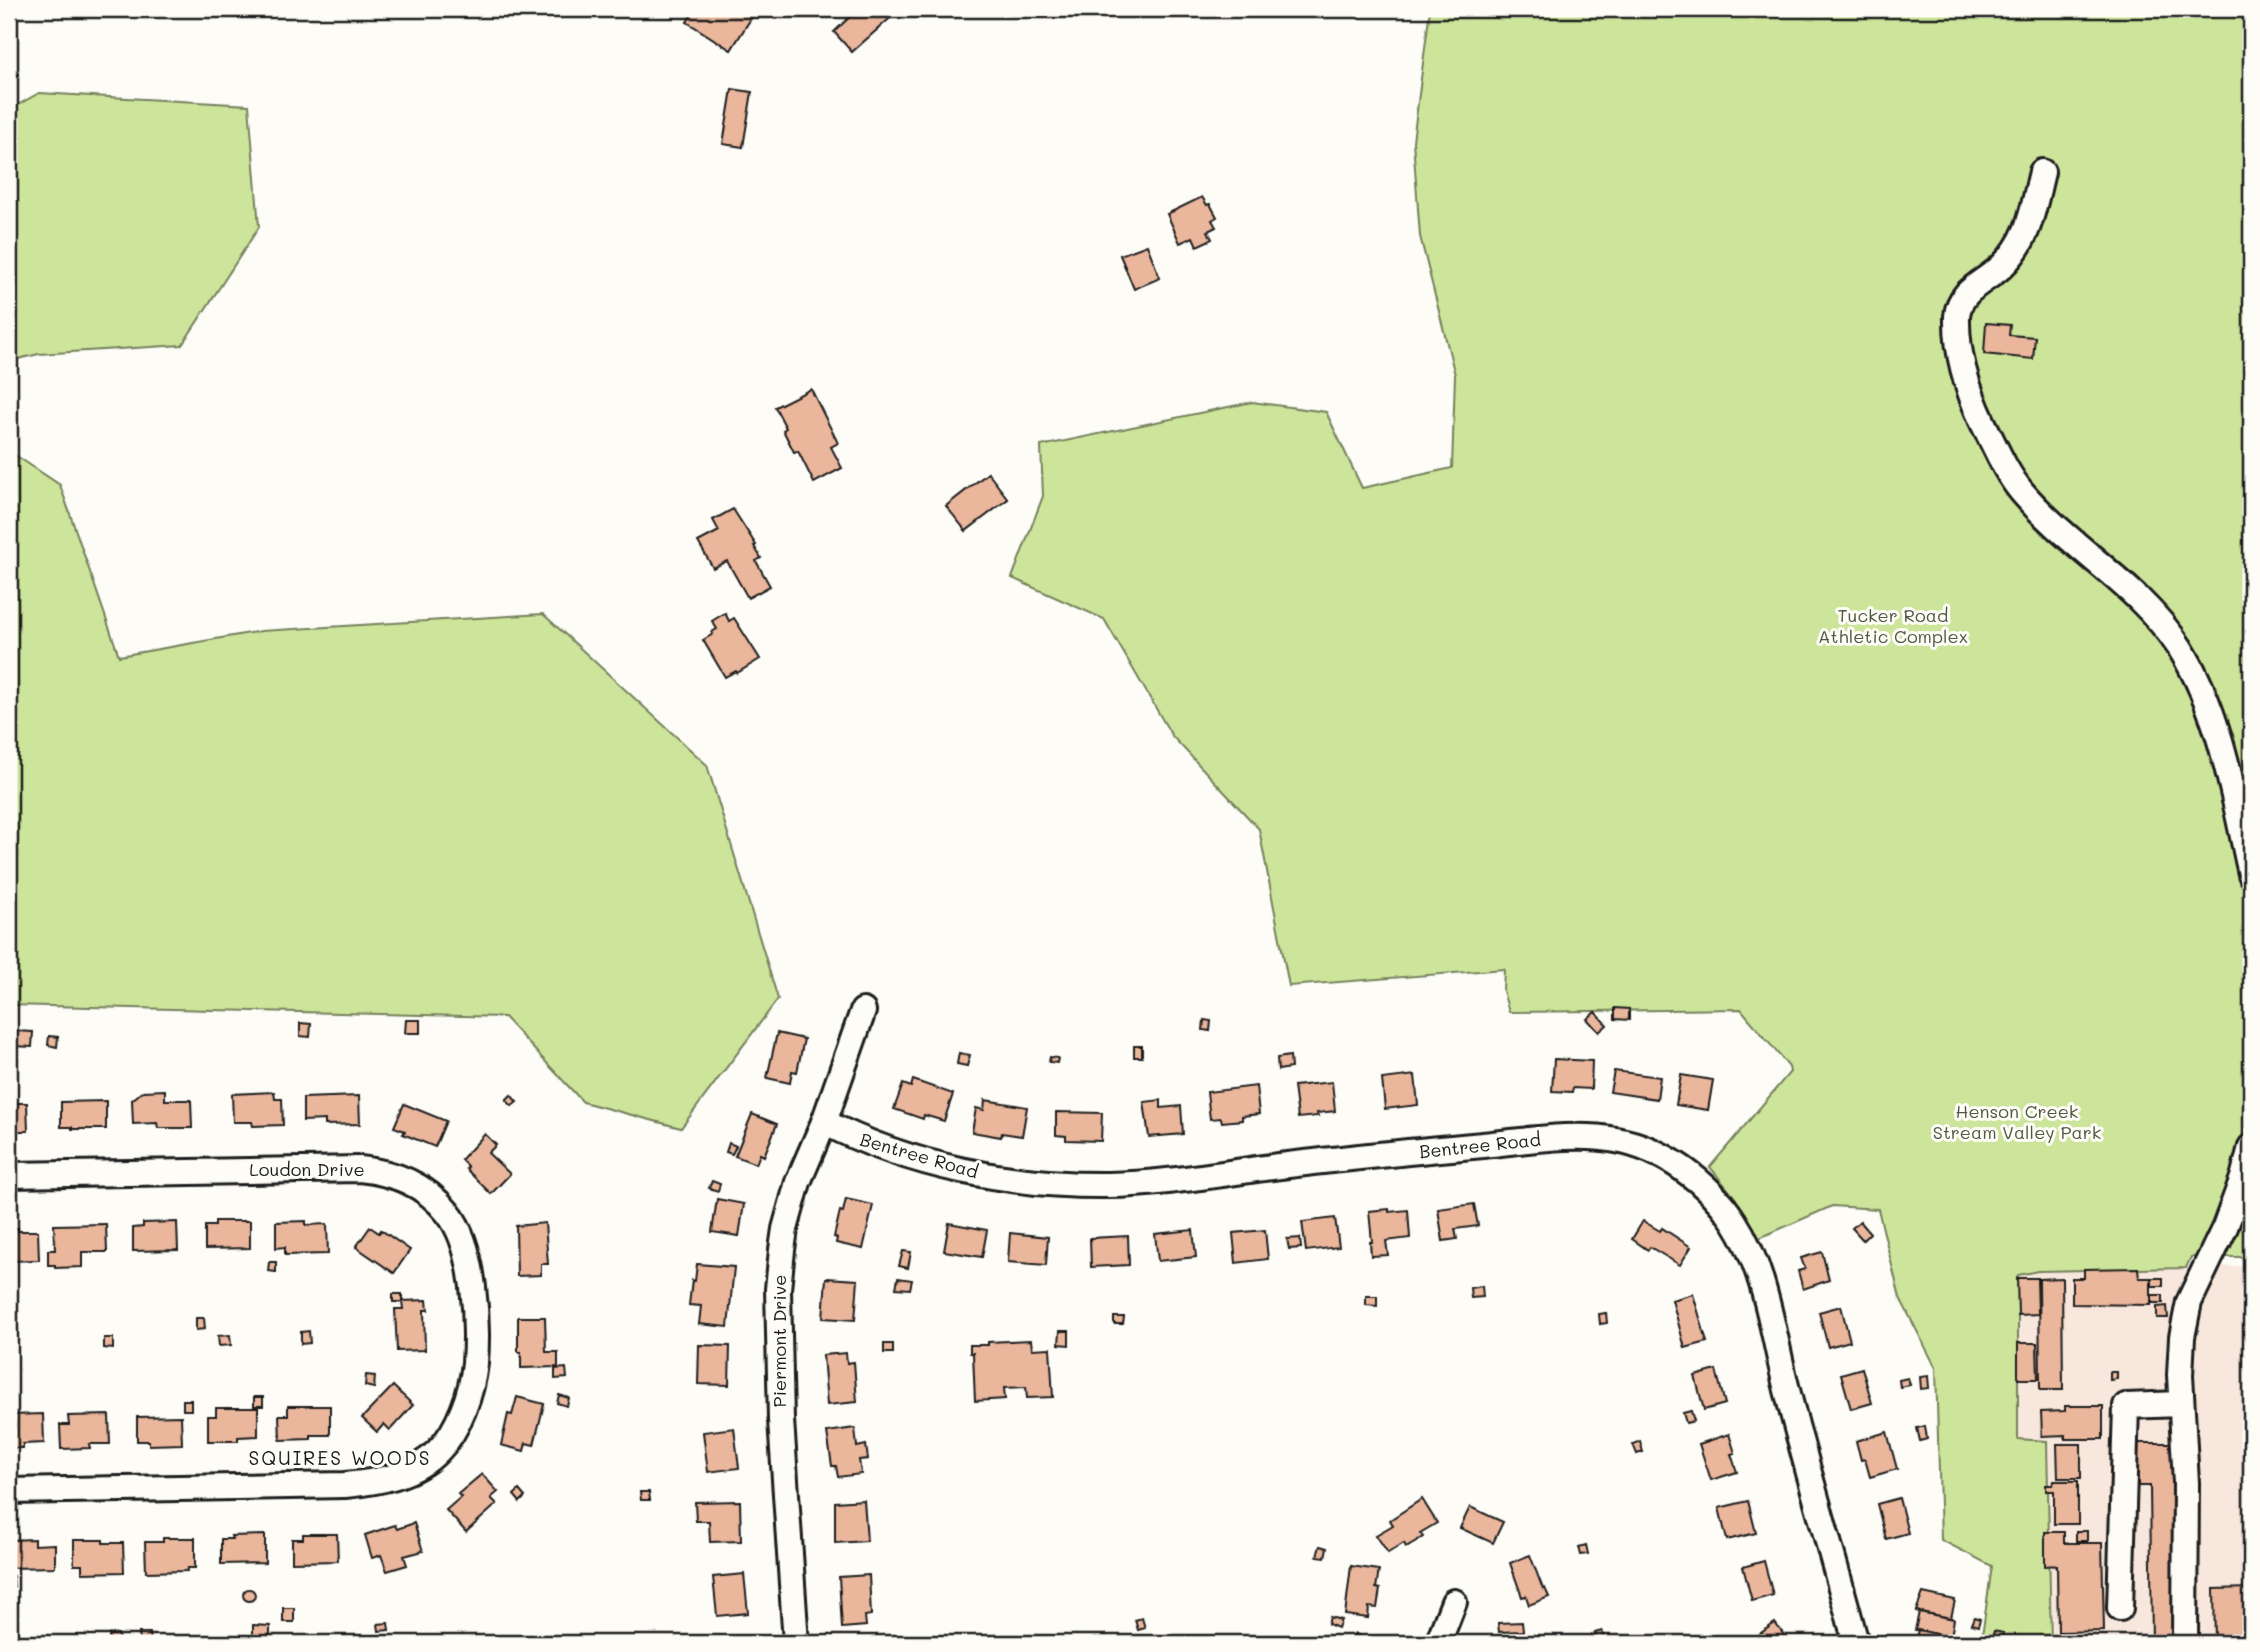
<svg xmlns="http://www.w3.org/2000/svg" width="2260" height="1652" viewBox="0 0 2260 1652" font-family="Mali,sans-serif">
  <style>
    .built { fill: #f7e7dc }
    .green { fill: #cde59b; stroke: #74805c; stroke-width: 2 }
    .building { fill: #eab69c; stroke: #1c1c1c; stroke-width: 2 }
    .lines { fill: none; stroke-linecap: round; stroke-linejoin: round }
    .minor-casing { stroke: #1c1c1c; stroke-width: 30 }
    .minor { stroke: #fdfcf7; stroke-width: 24 }
    .labels { text-anchor: middle; stroke-width: 6; stroke-linejoin: round; paint-order: stroke }
    .park-label { font-size: 18px; fill: #515842; stroke: #fdfcf7 }
    .street-label { font-size: 18px; fill: #1c1c1c; stroke: #fdfcf7 }
    .neighbourhood-label { font-size: 19px; letter-spacing: 2px; fill: #1c1c1c; stroke: #fdfcf7 }
  </style>
  <rect width="100%" height="100%" fill="#fdfcf7"/>
  <filter id="ink" filterUnits="userSpaceOnUse"><feTurbulence type="fractalNoise" baseFrequency=".0143" numOctaves="2"/><feDisplacementMap in="SourceGraphic" scale="14" xChannelSelector="R" yChannelSelector="G"/><feConvolveMatrix kernelMatrix="1 2 1 2 8 2 1 2 1" color-interpolation-filters="sRGB"/></filter>
  <g filter="url(#ink)">
    <!-- built -->
    <path class="built" d="M2251,1266V1643H2053L2047,1442L2018,1440V1275L2037,1271Z"/>
    <!-- green -->
    <g class="green">
      <path d="M1430,9H2251V1257H2191L2186,1268L2038,1271L2018,1275V1439L2047,1441L2051,1643H1981L1992,1566L1941,1540L1936,1368L1900,1298L1878,1209L1832,1206L1755,1240L1736,1199L1710,1167L1790,1072L1789,1067L1741,1009L1509,1012L1503,991L1504,969L1289,986L1259,829L1172,736L1104,619L1012,578L1043,496L1041,446L1252,402L1326,412L1362,488L1452,468L1455,375L1420,236L1413,141Z"/>
      <path d="M39,93L249,105L259,227L182,345L39,354L9,361V110Z"/>
      <path d="M9,451L60,485L119,656L261,631L543,614L707,765L778,999L681,1128L583,1102L504,1017L9,1005Z"/>
    </g>
    <!-- building -->
    <g class="building">
      <path d="M695,9H757L731,50L687,22Z"/>
      <path d="M858,9H894L897,12L852,52L834,32Z"/>
      <path d="M732,89L752,92L743,147L723,144Z"/>
      <path d="M1202,197L1207,205L1210,204L1217,217L1212,220L1216,227L1208,231L1212,239L1197,246L1193,237L1180,243L1167,214Z"/>
      <path d="M1147,245L1160,278L1134,289L1120,255Z"/>
      <path d="M1986,323L2010,325L2009,335L2035,337L2033,359L1984,354Z"/>
      <path d="M811,389L838,443L831,447L842,468L814,483L798,451L794,452L783,430L786,428L775,407Z"/>
      <path d="M988,473L1008,499L966,531L946,506Z"/>
      <path d="M733,509L756,545L754,546L761,558L756,561L770,586L748,598L727,561L713,568L698,542L719,531L713,520Z"/>
      <path d="M725,613L729,621L734,618L760,659L737,673L736,671L725,677L703,640L713,634L712,632L717,629L712,621Z"/>
      <path d="M1615,1008L1629,1009V1020L1615,1019Z"/>
      <path d="M1595,1012L1607,1025L1599,1032L1587,1019Z"/>
      <path d="M406,1020H420V1033H405Z"/>
      <path d="M1204,1020L1211,1021L1210,1031L1203,1030Z"/>
      <path d="M300,1023L311,1024L310,1037L300,1036Z"/>
      <path d="M14,1031L33,1032L32,1047L14,1046Z"/>
      <path d="M777,1033L804,1039L797,1072L792,1071L790,1083L767,1078Z"/>
      <path d="M49,1036L58,1037L57,1047L48,1045Z"/>
      <rect x="1134" y="1046" width="8" height="11"/>
      <path d="M959,1053L970,1055L967,1066L957,1064Z"/>
      <path d="M1290,1056L1291,1068L1278,1070L1277,1058Z"/>
      <path d="M1050,1057L1058,1058L1057,1063L1049,1062Z"/>
      <path d="M1554,1059L1592,1061L1591,1089L1573,1088L1572,1092L1552,1091Z"/>
      <path d="M1614,1071L1660,1077L1657,1099L1610,1092Z"/>
      <path d="M1415,1075L1418,1105L1385,1109L1382,1079Z"/>
      <path d="M1681,1075L1713,1080L1708,1110L1676,1105Z"/>
      <path d="M913,1080L953,1094L944,1121L924,1115L923,1119L894,1109L903,1084L911,1087Z"/>
      <path d="M1332,1082L1335,1111L1317,1113L1318,1116L1298,1118L1294,1086Z"/>
      <path d="M1256,1086L1259,1114L1242,1116V1120L1222,1122L1221,1118L1210,1119L1207,1092Z"/>
      <path d="M165,1090V1100H191L192,1128H158L157,1123L133,1124L132,1100L143,1091Z"/>
      <path d="M274,1092L275,1099H282L283,1125L253,1126L252,1122H233L232,1094Z"/>
      <path d="M511,1095L517,1102L512,1106L506,1100Z"/>
      <path d="M359,1096L360,1124L325,1125V1120L303,1121V1098Z"/>
      <path d="M985,1100L1027,1107L1022,1136L1002,1133L1001,1137L972,1132L976,1108L984,1110Z"/>
      <path d="M1161,1100V1108L1181,1106L1183,1134L1149,1137L1144,1102Z"/>
      <path d="M106,1101V1129H72V1127H61V1102Z"/>
      <path d="M9,1103H27L28,1131H9Z"/>
      <path d="M404,1104L446,1121L435,1147L403,1134L405,1131L394,1127Z"/>
      <path d="M1056,1112L1102,1113L1101,1141L1066,1140V1136L1056,1135Z"/>
      <path d="M752,1114L777,1124L764,1156L760,1154L756,1164L735,1156Z"/>
      <path d="M485,1134L496,1145L488,1153L510,1174L491,1194L466,1169L468,1167L461,1160Z"/>
      <path d="M729,1143L736,1146L732,1154L726,1152Z"/>
      <path d="M712,1181L720,1184L718,1191L709,1188Z"/>
      <path d="M717,1199L744,1204L739,1236L712,1232Z"/>
      <path d="M846,1199L873,1205L863,1249L836,1243L837,1238L834,1237L840,1211L843,1212Z"/>
      <path d="M1474,1204L1478,1226L1455,1229L1457,1239L1443,1241L1438,1209Z"/>
      <path d="M1389,1209V1212L1408,1210L1410,1238L1386,1241L1388,1255L1371,1256L1370,1242H1372L1369,1211Z"/>
      <path d="M1335,1218L1339,1247L1306,1251L1302,1222Z"/>
      <path d="M215,1221H250V1248L205,1249V1226H215Z"/>
      <path d="M306,1221V1225L327,1224L328,1254L285,1255V1247L276,1248V1222Z"/>
      <path d="M1643,1221L1660,1231L1662,1228L1691,1247L1680,1265L1650,1247L1648,1250L1632,1239Z"/>
      <path d="M1860,1221L1870,1233L1863,1240L1852,1228Z"/>
      <path d="M177,1222L178,1250L133,1251V1228L143,1227V1223Z"/>
      <path d="M545,1223L548,1264H541V1275L517,1276L516,1226Z"/>
      <path d="M949,1223L987,1230L982,1257L944,1251Z"/>
      <path d="M106,1224L107,1252H82V1267L55,1268V1265H48V1250H55L54,1225Z"/>
      <path d="M370,1227L379,1233L381,1230L410,1250L394,1273L356,1247Z"/>
      <path d="M9,1228H18V1231H38L39,1260L9,1261Z"/>
      <path d="M1193,1230L1196,1257L1158,1261L1155,1234Z"/>
      <path d="M1265,1230L1268,1259L1236,1263L1233,1233Z"/>
      <path d="M1010,1233L1048,1237L1046,1265L1008,1262Z"/>
      <path d="M1128,1236L1129,1265L1091,1267L1090,1238Z"/>
      <path d="M1300,1238L1301,1248L1289,1249L1287,1239Z"/>
      <path d="M903,1251L911,1252L908,1268L899,1266Z"/>
      <path d="M1822,1252L1829,1280L1803,1289L1798,1271L1805,1269L1801,1258Z"/>
      <path d="M269,1262H276V1272L268,1271Z"/>
      <path d="M697,1264L734,1267L728,1327L699,1324L701,1306L689,1305L692,1280L695,1281Z"/>
      <path d="M2138,1268L2139,1278H2151V1305L2072,1304V1278H2084V1269Z"/>
      <path d="M826,1278L858,1280L855,1320L823,1318Z"/>
      <path d="M898,1278L912,1280L910,1289L896,1288Z"/>
      <path d="M2017,1278H2037L2038,1314L2018,1315Z"/>
      <path d="M2062,1278L2063,1390H2040L2039,1279Z"/>
      <rect x="2152" y="1278" width="11" height="8"/>
      <path d="M1482,1286L1483,1297L1471,1298L1470,1288Z"/>
      <rect x="393" y="1294" width="9" height="8"/>
      <path d="M1693,1294L1707,1342L1685,1348L1672,1300Z"/>
      <rect x="2152" y="1295" width="11" height="8"/>
      <path d="M1366,1296H1377V1306L1366,1305Z"/>
      <path d="M427,1300L428,1310H424L425,1350L397,1351L395,1309H403L402,1301Z"/>
      <path d="M1841,1306L1850,1341L1828,1347L1819,1312Z"/>
      <path d="M2167,1306L2168,1318H2157V1307Z"/>
      <path d="M1606,1313L1607,1323L1600,1324L1599,1314Z"/>
      <path d="M518,1317H545L546,1352H558V1367L521,1368V1352H518Z"/>
      <path d="M1114,1317H1124L1123,1324H1114Z"/>
      <path d="M196,1318H204L205,1329L196,1330Z"/>
      <path d="M309,1331L310,1343L301,1344V1332Z"/>
      <path d="M1060,1331H1069V1345L1059,1344Z"/>
      <path d="M230,1335L231,1345L219,1346L218,1336Z"/>
      <path d="M104,1338H113V1349L104,1348Z"/>
      <path d="M1031,1340L1032,1349L1050,1348L1053,1397L1027,1398L1026,1387L1004,1388L1005,1399L975,1401L973,1353H970V1345H988V1342Z"/>
      <path d="M2018,1343H2037L2038,1379H2018Z"/>
      <rect x="884" y="1344" width="9" height="9"/>
      <path d="M699,1345L730,1346L729,1385L698,1384Z"/>
      <path d="M846,1353L847,1363L854,1362L857,1402L827,1405L823,1355Z"/>
      <path d="M566,1368L567,1378L555,1379V1369Z"/>
      <path d="M1862,1368L1872,1403L1851,1409L1841,1374Z"/>
      <path d="M1716,1370L1725,1404L1704,1410L1695,1376Z"/>
      <path d="M2110,1372H2117V1379L2110,1380Z"/>
      <path d="M366,1375L375,1376L374,1388L365,1386Z"/>
      <path d="M1928,1376L1929,1388L1921,1389L1920,1377Z"/>
      <path d="M1908,1378L1910,1385L1900,1387L1899,1380Z"/>
      <path d="M393,1386L413,1405L390,1430L384,1424L377,1432L362,1418Z"/>
      <path d="M559,1395L569,1398L567,1406L557,1403Z"/>
      <rect x="254" y="1397" width="9" height="9"/>
      <path d="M517,1397L544,1404L534,1445L526,1443L524,1451L501,1445L508,1414L512,1415Z"/>
      <rect x="183" y="1400" width="8" height="10"/>
      <path d="M288,1406H330V1435H311V1439L280,1440L279,1415H288Z"/>
      <path d="M2065,1406H2103V1439H2065V1435L2042,1436L2041,1412L2065,1411Z"/>
      <path d="M216,1408H258V1436L238,1437V1441H208V1416H216Z"/>
      <path d="M1691,1411L1694,1421L1686,1423L1683,1413Z"/>
      <path d="M43,1414L44,1443L23,1444V1448H9V1415Z"/>
      <path d="M109,1415L110,1444H89L90,1448L61,1449L60,1425H69L68,1416Z"/>
      <path d="M181,1416L182,1444L149,1445V1441H137V1417Z"/>
      <path d="M1925,1426L1927,1439L1920,1441L1917,1428Z"/>
      <path d="M734,1428L739,1468L708,1472L703,1432Z"/>
      <path d="M855,1428L857,1447L866,1445L868,1459L859,1460L861,1474L838,1477L836,1466H832L827,1432Z"/>
      <path d="M1887,1432L1897,1469L1870,1477L1865,1459L1861,1460L1856,1441Z"/>
      <path d="M1729,1434L1735,1453L1731,1454L1737,1472L1711,1480L1699,1444Z"/>
      <path d="M1640,1441L1643,1452L1637,1454L1633,1444Z"/>
      <path d="M2138,1443H2172L2175,1643H2152L2150,1486H2138Z"/>
      <path d="M2057,1444H2081V1478H2058Z"/>
      <path d="M482,1474L498,1492L491,1498L497,1504L466,1532L446,1510L461,1497L458,1494Z"/>
      <path d="M2054,1481H2078V1524H2054V1491H2046V1485H2053Z"/>
      <path d="M519,1490L525,1497L520,1502L514,1495Z"/>
      <path d="M640,1492H649L650,1500H641Z"/>
      <path d="M1899,1498L1908,1533L1886,1539L1877,1504Z"/>
      <path d="M1422,1499L1437,1523L1420,1533L1423,1537L1406,1547L1404,1543L1388,1553L1376,1535L1393,1525L1390,1520Z"/>
      <path d="M864,1500L867,1541L835,1543V1502Z"/>
      <path d="M740,1501L741,1541L710,1542L709,1521H696L695,1502Z"/>
      <path d="M1748,1501L1756,1533L1727,1540L1719,1508Z"/>
      <path d="M1470,1507L1503,1522L1493,1543L1460,1528Z"/>
      <path d="M414,1523L423,1551L404,1556L407,1565L387,1571L381,1555L372,1558L365,1535L395,1525L397,1529Z"/>
      <rect x="2076" y="1531" width="11" height="10"/>
      <path d="M2045,1532H2064V1543H2102L2104,1631L2058,1632L2057,1565L2045,1566Z"/>
      <path d="M303,1534H337L338,1561L292,1562V1539H303Z"/>
      <path d="M265,1535V1563L221,1564V1539H232L231,1536Z"/>
      <path d="M163,1538H195V1568H188L187,1571L146,1572L145,1542H163Z"/>
      <path d="M34,1539V1545L55,1544V1567L9,1568V1540Z"/>
      <path d="M74,1540H103V1543H123L124,1572L82,1573V1565H74Z"/>
      <path d="M1586,1545L1588,1554L1581,1555L1579,1547Z"/>
      <path d="M1320,1546L1327,1548L1325,1557L1317,1556Z"/>
      <path d="M1530,1555L1543,1589L1545,1588L1549,1597L1529,1605L1526,1596L1522,1597L1510,1563Z"/>
      <path d="M1764,1561L1773,1595L1752,1601L1743,1567Z"/>
      <path d="M1351,1566L1379,1570L1376,1588L1380,1589L1377,1608L1369,1607L1368,1618L1345,1615Z"/>
      <path d="M744,1574L748,1613L717,1616L713,1577Z"/>
      <path d="M869,1575L871,1615L865,1616L866,1626L842,1628L839,1577Z"/>
      <path d="M9,1576H13L14,1587L9,1588Z"/>
      <path d="M2251,1588V1643H2215L2214,1589Z"/>
      <circle cx="249" cy="1595" r="6"/>
      <path d="M1923,1593L1955,1600L1951,1618L1916,1611Z"/>
      <rect x="283" y="1608" width="11" height="14"/>
      <path d="M1919,1612L1954,1619L1951,1637L1915,1630Z"/>
      <path d="M1330,1617L1341,1620L1338,1628L1328,1624Z"/>
      <path d="M1974,1617L1980,1619L1978,1626L1971,1624Z"/>
      <path d="M1142,1618L1145,1628L1138,1630L1135,1620Z"/>
      <path d="M1522,1622L1523,1631L1499,1632L1498,1623Z"/>
      <path d="M388,1623L389,1630L379,1631L378,1624Z"/>
      <path d="M1775,1623L1790,1643H1747Z"/>
      <path d="M253,1625L270,1626V1636H253Z"/>
      <path d="M1918,1630L1951,1637L1949,1643H1915Z"/>
      <path d="M1602,1631L1604,1639L1597,1640L1595,1633Z"/>
      <path d="M1994,1631L2003,1633L2000,1643L1991,1642Z"/>
      <path d="M139,1633H150L151,1642H140Z"/>
      <path d="M1355,1633L1368,1643H1348Z"/>
      <path d="M118,1634L120,1643H110L109,1635Z"/>
      <path d="M1513,1635L1532,1643H1509Z"/>
    </g>
    <g class="lines">
      <defs>
        <g id="minor">
          <path d="M2042,172C2033,208 2030,240 2001,267C1985,282 1959,290 1957,316C1956,354 1967,389 1983,423C1995,446 2005,472 2022,492C2071,549 2138,584 2180,648C2222,715 2234,799 2251,874"/>
          <path d="M824,1122C910,1166 1011,1186 1108,1185C1168,1184 1228,1172 1288,1165C1353,1157 1418,1151 1483,1145C1526,1141 1573,1132 1616,1140C1663,1148 1708,1182 1734,1221C1767,1272 1773,1336 1788,1394C1809,1477 1834,1560 1856,1643"/>
          <path d="M9,1175L360,1169C395,1173 425,1184 448,1213C475,1246 478,1322 475,1363C472,1392 459,1430 438,1451C414,1476 378,1482 345,1485L9,1491"/>
          <path d="M2120,1608L2126,1406L2181,1404"/>
          <path d="M796,1643L781,1420L778,1289L782,1250L785,1229L798,1182L824,1122L863,1011"/>
          <path d="M1438,1643L1454,1602"/>
          <path d="M2185,1643L2186,1483L2180,1375L2182,1337L2189,1302L2225,1227L2243,1178L2251,1147"/>
        </g>
      </defs>
      <!-- minor casing -->
      <use href="#minor" class="minor-casing"/>
      <!-- minor -->
      <use href="#minor" class="minor"/>
    </g>
  </g>
  <g class="labels">
    <!-- park labels -->
    <g class="park-label">
      <text x="1893" y="622">Tucker Road<tspan x="1893" dy="21">Athletic Complex</tspan></text>
      <text x="2017" y="1118">Henson Creek<tspan x="2017" dy="21">Stream Valley Park</tspan></text>
    </g>
    <!-- street labels -->
    <g class="street-label">
      <text transform="translate(1480 1146) rotate(-6)" y="6">Bentree Road</text>
      <text transform="translate(919 1156) rotate(16)" y="6">Bentree Road</text>
      <text x="307" y="1176">Loudon Drive</text>
      <text transform="translate(780 1341) rotate(-90)" y="6">Piermont Drive</text>
    </g>
    <!-- neighbourhood labels -->
    <g class="neighbourhood-label">
      <text x="340" y="1465">SQUIRES WOODS</text>
    </g>
  </g>
  <!-- margin -->
  <rect width="2260" height="1652" fill="none" stroke="#fdfcf7" stroke-width="35"/>
  <rect x="18" y="18" width="2225" height="1617" fill="none" stroke="#1c1c1c" stroke-width="2.5" filter="url(#ink)"/>
</svg>
